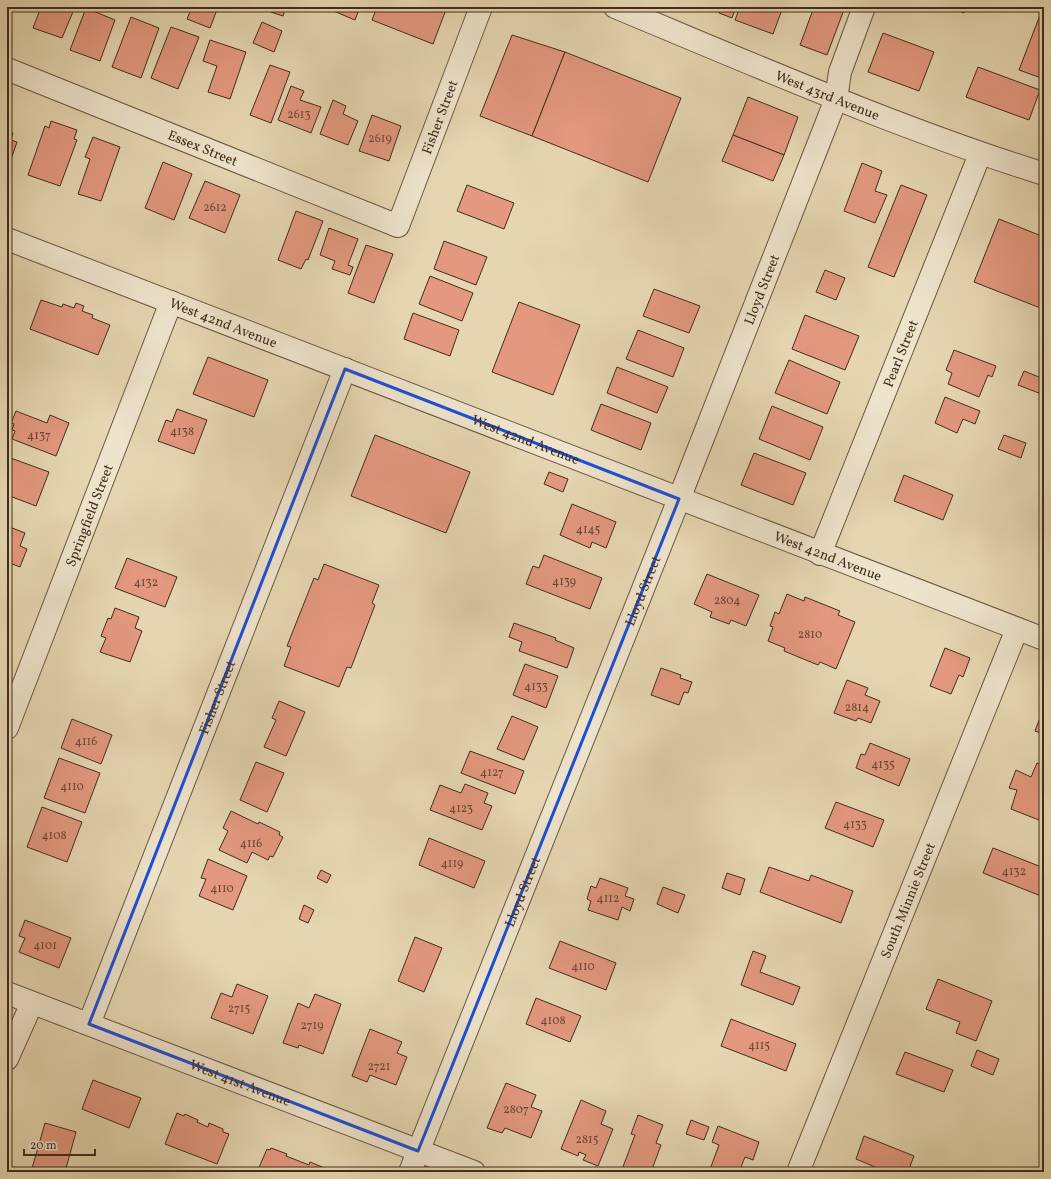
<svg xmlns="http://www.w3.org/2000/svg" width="1051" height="1179" viewBox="0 0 1051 1179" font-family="Vollkorn,serif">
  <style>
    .building { fill: #e3987f; stroke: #432c1b }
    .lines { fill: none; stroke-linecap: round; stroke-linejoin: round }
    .minor-casing { stroke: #6c5640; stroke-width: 24 }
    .minor { stroke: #eee4cc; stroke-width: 22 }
    .marked { fill: none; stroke: #1d4ed8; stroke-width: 3; stroke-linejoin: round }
    .labels { text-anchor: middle; stroke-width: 4; stroke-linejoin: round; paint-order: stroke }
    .number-label { font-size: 12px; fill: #6b4734 }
    .street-label { font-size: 14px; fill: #432c1b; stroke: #eee4cc }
  </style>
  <rect width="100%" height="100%" fill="#e5d6b1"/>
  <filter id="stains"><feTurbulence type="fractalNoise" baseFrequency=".005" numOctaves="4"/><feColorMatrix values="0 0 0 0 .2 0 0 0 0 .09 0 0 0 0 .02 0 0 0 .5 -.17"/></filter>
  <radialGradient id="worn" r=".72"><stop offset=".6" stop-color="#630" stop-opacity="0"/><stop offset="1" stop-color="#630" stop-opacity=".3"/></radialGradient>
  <!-- building -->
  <g class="building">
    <path d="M41,7H75L62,38L33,28Z"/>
    <path d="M192,7H218L210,28L187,19Z"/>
    <path d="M270,7H286L283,16L268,11Z"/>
    <path d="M324,7H360L355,20Z"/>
    <path d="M377,7H447L433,44L372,20Z"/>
    <path d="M721,7H736L732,18L719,13Z"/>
    <path d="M740,7H783L773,34L735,20Z"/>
    <path d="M814,7H845L827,55L800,45Z"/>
    <path d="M950,7H966L964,13Z"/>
    <path d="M86,8L115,20L100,61L70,50Z"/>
    <path d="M1040,15L1044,16V79L1019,70Z"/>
    <path d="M131,17L159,28L141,78L112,67Z"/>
    <path d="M262,22L282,31L274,52L253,43Z"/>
    <path d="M171,27L199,37L178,89L151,78Z"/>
    <path d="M883,33L934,52L919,91L868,72Z"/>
    <path d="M512,35L565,52L532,136L480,116Z"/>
    <path d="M210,40L246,52L230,99L208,92L217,66L203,61Z"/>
    <path d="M565,52L681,98L648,182L532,136Z"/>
    <path d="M270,65L290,72L271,123L250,115Z"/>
    <path d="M978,67L1040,90L1029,120L966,97Z"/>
    <path d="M291,86L304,91L300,100L321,107L311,133L278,120Z"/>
    <path d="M748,97L798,117L784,155L733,135Z"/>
    <path d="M333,100L346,106L343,114L358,121L348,145L320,134Z"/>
    <path d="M372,115L401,126L389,161L359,151Z"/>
    <path d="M51,121L77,130L74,139L77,140L60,186L28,175L45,126L49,128Z"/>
    <path d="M7,131L13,133L11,140L17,142L7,171Z"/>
    <path d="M733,135L784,155L773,181L722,161Z"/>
    <path d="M93,137L120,147L101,201L78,194L90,159L85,157Z"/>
    <path d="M163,162L192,174L174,220L145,208Z"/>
    <path d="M862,163L882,171L875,191L887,195L875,223L844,211Z"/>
    <path d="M205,181L240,195L225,233L189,218Z"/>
    <path d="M467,185L514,203L504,229L457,211Z"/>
    <path d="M901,185L927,195L894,277L868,267Z"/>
    <path d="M296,211L323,221L308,260L306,259L301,269L278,260Z"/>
    <path d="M999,219L1044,237L1043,309L974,282Z"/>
    <path d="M329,228L358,239L348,265L353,267L350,275L332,269L335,261L320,255Z"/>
    <path d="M444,241L487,257L476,285L434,269Z"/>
    <path d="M366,245L393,254L374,303L348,293Z"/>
    <path d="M825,270L845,278L836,300L816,292Z"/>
    <path d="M430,276L473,293L462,321L419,304Z"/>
    <path d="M654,289L700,306L689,333L643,316Z"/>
    <path d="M41,300L62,307L63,304L74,308L76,303L84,306L82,311L93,315L92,318L110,325L98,355L30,329Z"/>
    <path d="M519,302L580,325L553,395L492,372Z"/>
    <path d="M413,313L459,330L450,356L404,339Z"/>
    <path d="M805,315L859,336L845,370L792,349Z"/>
    <path d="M638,330L684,348L673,377L626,359Z"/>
    <path d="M954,350L996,366L992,377L988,375L979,397L948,384L952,373L946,370Z"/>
    <path d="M208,357L268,380L254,417L193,394Z"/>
    <path d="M789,360L840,382L827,414L775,393Z"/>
    <path d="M617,367L668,387L657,413L607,393Z"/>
    <path d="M1024,371L1044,379V395L1018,385Z"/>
    <path d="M945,397L980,411L975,424L963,419L957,433L935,423Z"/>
    <path d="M601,404L651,423L641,450L591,430Z"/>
    <path d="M772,406L823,427L810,460L759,439Z"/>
    <path d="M177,409L207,420L194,454L158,441L166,420L172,422Z"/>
    <path d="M16,411L47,423L50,415L69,423L56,456L12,439L15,431L12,430L14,424L11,423Z"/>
    <path d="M375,435L470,472L446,533L351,496Z"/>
    <path d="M1004,435L1026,443L1021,458L998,449Z"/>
    <path d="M7,449L11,450L8,457L49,472L36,506L7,495Z"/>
    <path d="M754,453L806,473L793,505L741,485Z"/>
    <path d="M549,472L568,479L563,492L544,484Z"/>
    <path d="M904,475L953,495L943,520L894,501Z"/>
    <path d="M572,504L616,522L606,548L592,542L590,548L560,535Z"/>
    <path d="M7,526L25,533L20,546L27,549L20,567L7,562Z"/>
    <path d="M544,555L602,578L590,609L526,584L533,566L539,568Z"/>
    <path d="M127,558L177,577L165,607L115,588Z"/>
    <path d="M324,564L379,585L372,603L375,605L351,668L347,667L339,687L284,666L291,647L287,646L314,578L318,580Z"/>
    <path d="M707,574L759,595L746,626L731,620L729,624L710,617L712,612L694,604Z"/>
    <path d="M787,594L804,601L805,597L840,611L838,615L855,622L836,669L820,662L818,665L784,651L785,648L768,641L773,627L770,626L775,612L779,614Z"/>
    <path d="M115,608L139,617L135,628L142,631L130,662L100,652L106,638L101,636L108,618L111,619Z"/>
    <path d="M514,623L556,638L555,640L574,648L567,668L519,651L522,642L509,637Z"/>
    <path d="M945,648L970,658L963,677L959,675L951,694L930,686Z"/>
    <path d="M525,664L558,676L546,708L513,695Z"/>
    <path d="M661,668L681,675L680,678L692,682L688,693L684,692L679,705L651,695Z"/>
    <path d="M847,680L868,688L865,695L880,701L871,723L858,718L856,721L834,713Z"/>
    <path d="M279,701L305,712L286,756L264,747L276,720L272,718Z"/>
    <path d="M1044,707V734L1035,731Z"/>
    <path d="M512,716L538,727L524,760L497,749Z"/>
    <path d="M72,719L112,735L101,764L61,748Z"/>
    <path d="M870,743L910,759L899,786L856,768L861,754L865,755Z"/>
    <path d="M470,751L524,771L515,794L461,773Z"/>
    <path d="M59,758L100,773L85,813L44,798Z"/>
    <path d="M256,762L284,773L267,812L240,800Z"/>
    <path d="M1037,763L1044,766V822L1011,809L1017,790L1009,788L1016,770L1031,777Z"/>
    <path d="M465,784L488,793L484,803L492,806L482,830L430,810L440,785L461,793Z"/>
    <path d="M836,802L884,820L873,847L825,828Z"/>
    <path d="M42,807L82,822L67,862L27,847Z"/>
    <path d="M231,811L258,824L259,822L280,832L279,835L283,837L273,857L270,856L268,860L252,852L247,863L219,850L228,831L223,828Z"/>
    <path d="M429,838L485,861L474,888L419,865Z"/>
    <path d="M993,848L1044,868V887L1041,896L983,873Z"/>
    <path d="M208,859L247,876L233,910L199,896L206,879L201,878Z"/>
    <path d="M769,867L809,881L811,875L853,891L841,923L760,892Z"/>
    <path d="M321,870L331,875L327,883L317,878Z"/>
    <path d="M727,873L745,879L740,895L722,888Z"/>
    <path d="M600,878L628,888L625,896L634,899L630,911L622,907L618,920L588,910L591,901L587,899L591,886L596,888Z"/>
    <path d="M663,887L685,895L678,913L657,904Z"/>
    <path d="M304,905L314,910L308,923L299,919Z"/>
    <path d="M25,920L71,938L59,968L19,952L25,938L19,936Z"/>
    <path d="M415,937L442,948L424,992L398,981Z"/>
    <path d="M560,941L616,963L606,990L549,968Z"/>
    <path d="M753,951L766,956L760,972L800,987L793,1005L741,985Z"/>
    <path d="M938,979L992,1001L976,1041L956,1033L960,1022L926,1009Z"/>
    <path d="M237,984L268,996L253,1034L211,1018L221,993L232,997Z"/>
    <path d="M315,994L341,1004L323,1054L299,1045L298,1048L283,1043L298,1003L309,1008Z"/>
    <path d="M536,998L581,1016L570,1042L526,1024Z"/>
    <path d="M731,1019L796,1044L786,1071L721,1046Z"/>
    <path d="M370,1029L402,1042L397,1053L407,1057L396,1085L370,1075L367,1082L352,1076Z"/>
    <path d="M977,1050L999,1059L993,1075L971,1066Z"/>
    <path d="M905,1052L953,1070L944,1092L896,1074Z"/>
    <path d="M93,1080L141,1098L129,1128L82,1109Z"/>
    <path d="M506,1083L536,1095L531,1107L542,1111L531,1138L505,1128L502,1133L487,1128Z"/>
    <path d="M581,1100L606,1111L601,1124L613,1129L598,1166L583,1160L586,1155L579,1152L578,1156L561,1149Z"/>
    <path d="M177,1113L184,1116L185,1114L198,1120L197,1122L208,1127L209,1123L223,1129V1132L229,1134L217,1164L165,1144Z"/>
    <path d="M638,1115L663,1125L656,1143L661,1145L651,1172H621L635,1135L631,1134Z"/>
    <path d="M691,1120L709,1127L704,1140L686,1134Z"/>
    <path d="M45,1123L76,1132L65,1172H31Z"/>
    <path d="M718,1126L759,1142L753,1160L745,1157L739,1172H709L719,1145L712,1142Z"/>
    <path d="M864,1136L914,1156L909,1169L903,1167L901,1172H873L875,1167L856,1159Z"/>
    <path d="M271,1148L287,1154L286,1156L309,1165L310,1162L327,1169L326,1171L328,1172H257L267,1149L270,1150Z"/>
  </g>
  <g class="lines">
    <defs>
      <g id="minor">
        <path id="s1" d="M615,7C757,66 898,128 1044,174"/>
        <path id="s2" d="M7,69L398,226L481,7"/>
        <path id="s3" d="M7,239L1044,639"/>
        <path id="s4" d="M820,554L980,154"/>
        <path id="s5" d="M7,728L171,302"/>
        <path id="s6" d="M7,993L474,1172"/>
        <path id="s7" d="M89,1024L345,369"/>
        <path d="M7,1059L32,1003"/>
        <path id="s8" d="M410,1172L679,499L827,122L836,99L840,72L864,7"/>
        <path id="s9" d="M798,1172L1017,629"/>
      </g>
    </defs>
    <!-- minor casing -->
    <use href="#minor" class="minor-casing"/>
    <!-- minor -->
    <use href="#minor" class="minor"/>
  </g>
  <!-- marked area -->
  <path class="marked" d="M345,369L679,499L418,1151L89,1024Z"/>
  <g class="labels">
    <!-- number labels -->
    <g class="number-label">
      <text x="299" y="118">2613</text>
      <text x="380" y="142">2619</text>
      <text x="215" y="211">2612</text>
      <text x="182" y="435">4138</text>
      <text x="39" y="439">4137</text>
      <text x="588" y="533">4145</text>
      <text x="564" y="585">4139</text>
      <text x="146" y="586">4132</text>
      <text x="727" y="604">2804</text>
      <text x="810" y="638">2810</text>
      <text x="536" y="690">4133</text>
      <text x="857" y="711">2814</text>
      <text x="86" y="745">4116</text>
      <text x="883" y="768">4135</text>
      <text x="492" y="776">4127</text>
      <text x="72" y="790">4110</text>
      <text x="461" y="812">4123</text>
      <text x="855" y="828">4133</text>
      <text x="54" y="839">4108</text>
      <text x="251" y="847">4116</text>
      <text x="452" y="867">4119</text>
      <text x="1014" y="875">4132</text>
      <text x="222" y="892">4110</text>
      <text x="608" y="902">4112</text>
      <text x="45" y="949">4101</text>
      <text x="583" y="970">4110</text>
      <text x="239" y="1012">2715</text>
      <text x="553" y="1024">4108</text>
      <text x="312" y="1029">2719</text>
      <text x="759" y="1049">4115</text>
      <text x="379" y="1070">2721</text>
      <text x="516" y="1113">2807</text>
      <text x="587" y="1143">2815</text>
    </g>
    <!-- street labels -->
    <g class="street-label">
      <text dy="5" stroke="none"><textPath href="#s1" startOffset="230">West 43rd Avenue</textPath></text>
      <text dy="5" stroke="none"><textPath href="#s2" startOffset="538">Fisher Street</textPath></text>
      <text dy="5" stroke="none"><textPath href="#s2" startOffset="211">Essex Street</textPath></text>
      <text dy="5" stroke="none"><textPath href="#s8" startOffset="950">Lloyd Street</textPath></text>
      <text dy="5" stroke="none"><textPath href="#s3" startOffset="232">West 42nd Avenue</textPath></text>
      <text dy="5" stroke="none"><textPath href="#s4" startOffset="216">Pearl Street</textPath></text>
      <text dy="5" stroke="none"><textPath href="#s3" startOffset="556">West 42nd Avenue</textPath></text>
      <text dy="5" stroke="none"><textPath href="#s5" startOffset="228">Springfield Street</textPath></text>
      <text dy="5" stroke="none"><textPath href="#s3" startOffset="880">West 42nd Avenue</textPath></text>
      <text dy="5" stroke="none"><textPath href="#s8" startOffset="626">Lloyd Street</textPath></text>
      <text dy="5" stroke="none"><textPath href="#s7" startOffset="351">Fisher Street</textPath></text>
      <text dy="5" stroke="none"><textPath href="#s8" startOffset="302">Lloyd Street</textPath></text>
      <text dy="5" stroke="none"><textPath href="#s9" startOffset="293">South Minnie Street</textPath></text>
      <text dy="5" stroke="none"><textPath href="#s6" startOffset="250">West 41st Avenue</textPath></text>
    </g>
  </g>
  <!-- margin -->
  <rect width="1051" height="1179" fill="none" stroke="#e5d6b1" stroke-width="24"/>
  <rect x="8" y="8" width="1035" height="1163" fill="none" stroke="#432c1b" stroke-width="2"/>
  <rect x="12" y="12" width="1027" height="1155" fill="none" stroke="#432c1b"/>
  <!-- scale -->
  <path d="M24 1149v6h71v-6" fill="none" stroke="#432c1b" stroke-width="2"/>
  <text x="30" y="1149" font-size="12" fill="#432c1b" stroke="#eee4cc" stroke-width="3" paint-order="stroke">20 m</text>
  <rect width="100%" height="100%" filter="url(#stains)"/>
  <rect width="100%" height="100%" fill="url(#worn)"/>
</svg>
